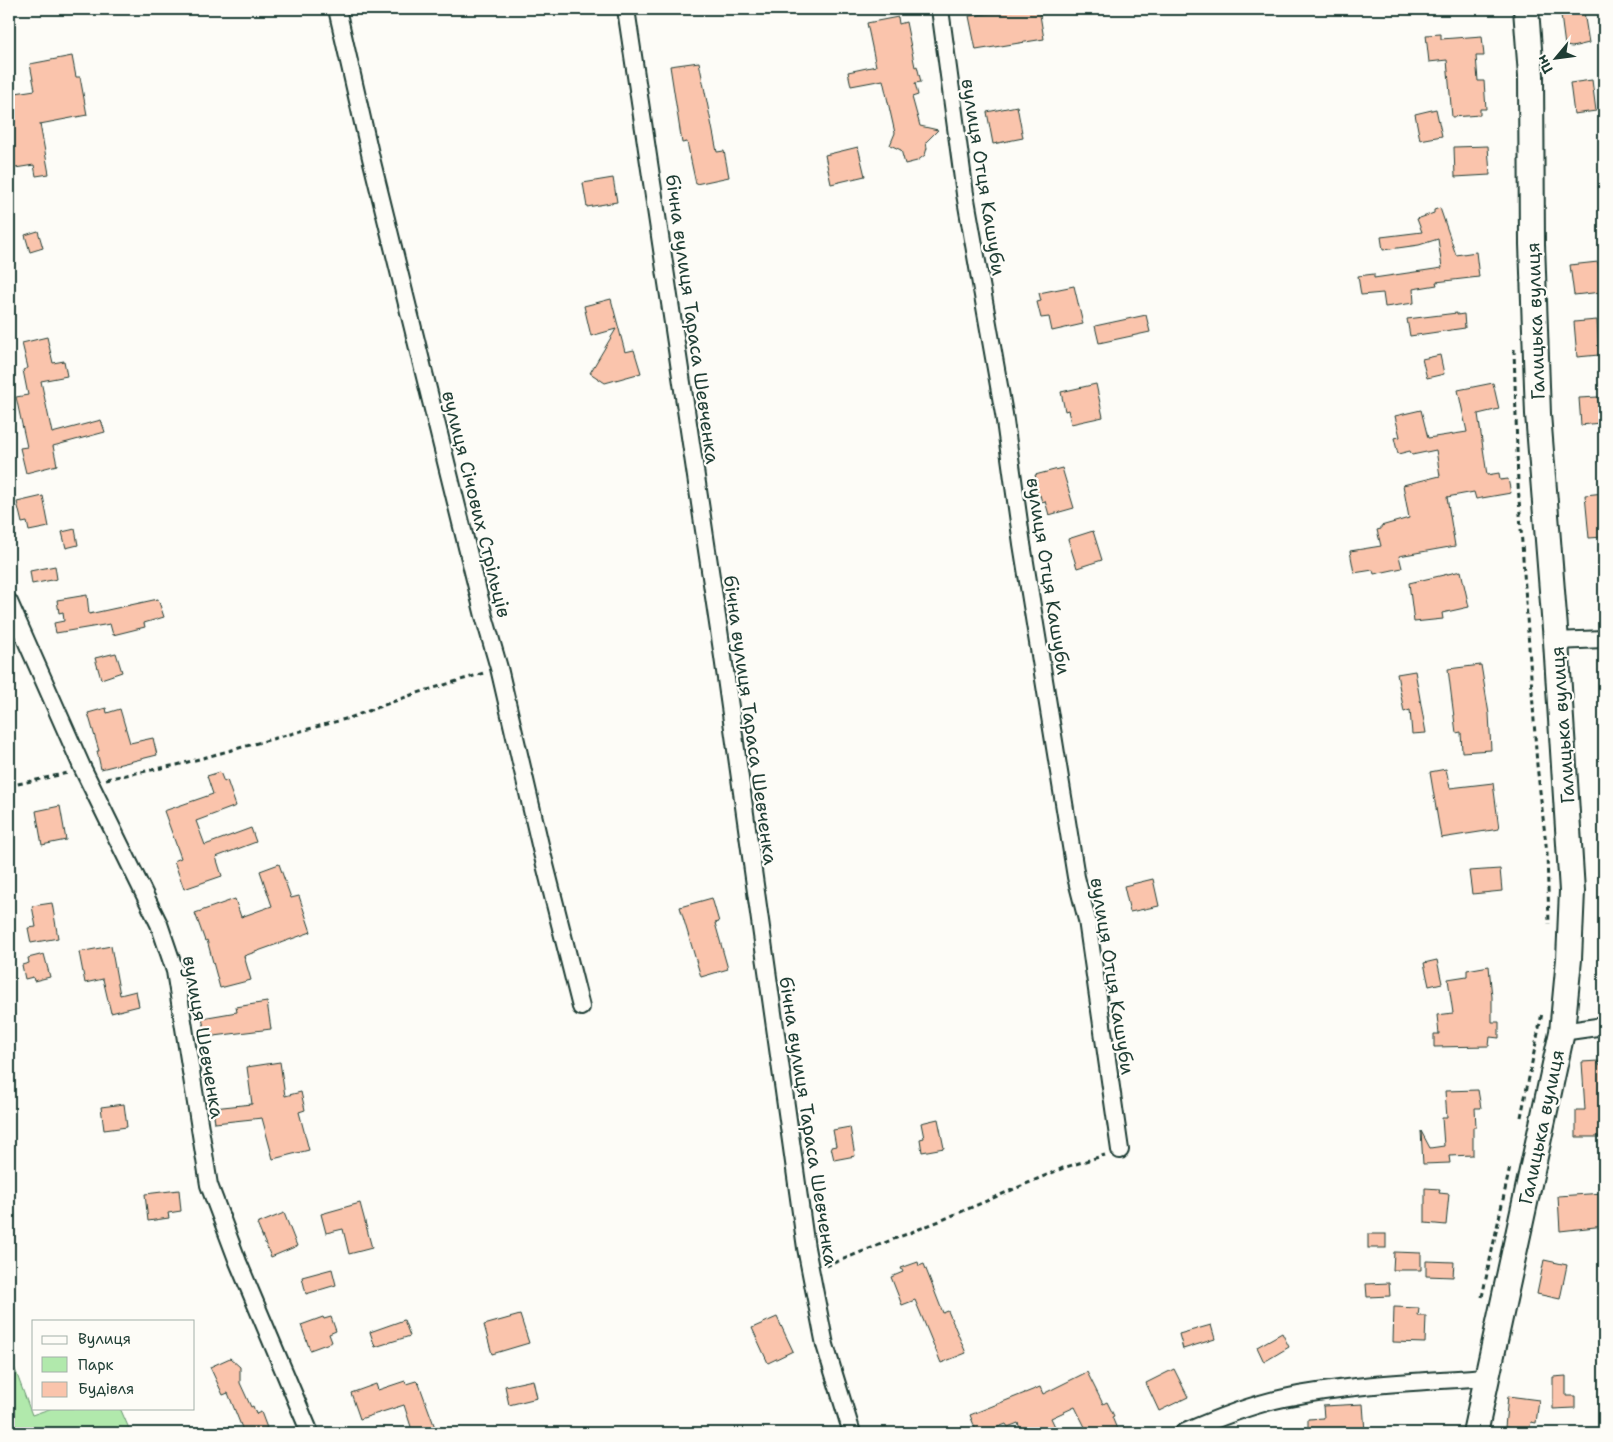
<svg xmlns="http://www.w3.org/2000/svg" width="1613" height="1442" viewBox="0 0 1613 1442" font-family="'Shantell Sans',sans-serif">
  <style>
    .green { fill: #b1e9ac; stroke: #689370 }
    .building { fill: #fac4ac; stroke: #1f3d34 }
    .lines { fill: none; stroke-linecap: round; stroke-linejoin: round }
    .street-casing { stroke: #1f3d34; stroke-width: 20 }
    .secondary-casing { stroke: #1f3d34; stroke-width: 28 }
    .path { stroke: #1f3d34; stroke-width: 3; stroke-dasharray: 5 4; stroke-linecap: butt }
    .street { stroke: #fdfcf7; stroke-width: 16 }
    .secondary { stroke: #fdfcf7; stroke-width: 24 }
    .labels { text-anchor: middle; stroke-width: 4.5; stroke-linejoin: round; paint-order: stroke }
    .street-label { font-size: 19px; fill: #1f3d34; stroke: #fdfcf7 }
  </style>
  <rect width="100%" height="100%" fill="#fdfcf7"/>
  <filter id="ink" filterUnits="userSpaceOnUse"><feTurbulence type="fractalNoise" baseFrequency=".02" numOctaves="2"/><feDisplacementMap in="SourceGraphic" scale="10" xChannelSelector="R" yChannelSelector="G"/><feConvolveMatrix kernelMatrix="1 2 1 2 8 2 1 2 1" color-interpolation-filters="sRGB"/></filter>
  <g filter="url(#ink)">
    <!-- green -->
    <path class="green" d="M9,1353L32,1415L52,1408H120L131,1433H9Z"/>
    <!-- building -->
    <g class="building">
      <path d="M1025,9H1039L1044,39L976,50L969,16Z"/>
      <path d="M1584,12L1589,43L1572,47L1565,46L1561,15Z"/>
      <path d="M898,17L899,24L906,22L915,67L917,66L921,82L915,83L918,95L912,97L920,126L938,130L926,142L927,148L925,155L917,161L905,164L901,150L890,145L895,133L883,80L851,86L848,72L876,66L867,23Z"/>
      <path d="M1441,34V39L1482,36L1484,56H1476L1478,81H1484L1486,109H1480V115L1452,117L1447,60L1429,62L1426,35Z"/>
      <path d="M72,56L76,77H80L87,115L40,124L49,174L36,176L34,165L9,169V94L35,90L30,64Z"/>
      <path d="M699,62L717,152L724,151L729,177L696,184L687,142L682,143L670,66Z"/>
      <path d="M1592,80L1596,111L1574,114L1570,83Z"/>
      <path d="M1017,106L1023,138L993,144L987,112Z"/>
      <path d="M1436,109L1442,136L1420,140L1415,114Z"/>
      <path d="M1488,146L1490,175L1455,177L1454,147Z"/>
      <path d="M858,147L865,176L831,184L825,155Z"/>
      <path d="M613,178L617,202L587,207L583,183Z"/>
      <path d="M1440,208L1456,255L1476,252L1479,277L1436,282L1437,285L1413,289L1414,303L1385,307L1383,293L1361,295L1358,276L1374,274V278L1442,268L1438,239L1419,245L1383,250L1381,237L1422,232L1417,219L1434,213V210Z"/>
      <path d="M38,231L43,248L30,252L25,235Z"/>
      <path d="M1598,262L1602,292L1574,295L1570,265Z"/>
      <path d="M1074,286L1083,324L1052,331L1049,317L1041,318L1037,302L1041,301L1039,293Z"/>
      <path d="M611,299L625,352L634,350L641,373L605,383L590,373L616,329L591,336L584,306Z"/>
      <path d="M1457,313V315L1464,314L1465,328L1410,336L1407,319Z"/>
      <path d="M1146,315L1150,332L1099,343L1095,326Z"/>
      <path d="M1597,320L1599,355L1577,357L1574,322Z"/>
      <path d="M47,337L53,363L64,361L67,376L41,381L52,433L101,420L105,432L53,446L57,465L26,473L20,448L27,447L16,397L28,395L23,370L28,368L22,343Z"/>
      <path d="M1440,355L1444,374L1427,378L1422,359Z"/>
      <path d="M1493,383L1499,409L1478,414L1487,475L1499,473L1500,480L1508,479L1511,493L1476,499L1474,492L1447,497L1455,546L1399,556L1402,568L1374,574L1373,570L1354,573L1350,551L1381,546L1377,530L1381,529V526L1409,518L1403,485L1440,476L1436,450L1412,455L1410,451L1398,454L1394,438L1400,437L1395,416L1421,410L1428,438L1467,432L1458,390Z"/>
      <path d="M1096,384L1103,417L1071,424L1068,410L1065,411L1061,392Z"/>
      <path d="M1598,397L1600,423L1581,425L1579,398Z"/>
      <path d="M1062,468L1074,508L1049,515L1045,501L1042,502L1040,495L1038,496L1034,482L1037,481L1035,475Z"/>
      <path d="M1604,493V537L1589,538L1585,495Z"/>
      <path d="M43,496L49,527L29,531L27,522L22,523L17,502Z"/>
      <path d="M75,529L78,545L66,548L62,532Z"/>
      <path d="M1093,531L1102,560L1077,568L1068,539Z"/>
      <path d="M55,566L57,579L32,584L30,571Z"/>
      <path d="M1461,571L1469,607L1442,613L1443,619L1414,622L1409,583Z"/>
      <path d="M87,595L89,614L158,599L164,617L144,623L145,627L113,635L110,624L56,633L54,623L64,621L63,612L59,613L57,600Z"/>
      <path d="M116,653L122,672L101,679L95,658Z"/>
      <path d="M1481,665L1489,714L1491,750L1462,752L1461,732L1456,733L1448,669Z"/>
      <path d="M1415,671L1426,733L1412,734L1410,710L1404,712L1397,674Z"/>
      <path d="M106,708L107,713L120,709L130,743L153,738L157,755L101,769L97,751H99L88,713Z"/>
      <path d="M1446,769L1450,788L1493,783L1499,829L1441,838L1430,772Z"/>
      <path d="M220,772L224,782L227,780L236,806L196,821L205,845L251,828L256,842L216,857L222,876L184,889L174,861L181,858L164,811L213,794L207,776Z"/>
      <path d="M60,806L66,840L42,845L36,811Z"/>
      <path d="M279,864L291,898L299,896L311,932L244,956L251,980L220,988L207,940L205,941L195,913L235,899L241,917L272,906L260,871Z"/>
      <path d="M1500,869L1502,891L1472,894L1469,871Z"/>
      <path d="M1153,879L1159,906L1130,912L1124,886Z"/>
      <path d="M712,898L719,922L715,923L728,969L701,977L680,907Z"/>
      <path d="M52,903L58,938L31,943L28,928L36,927L32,906Z"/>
      <path d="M111,946L120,995L136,991L139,1006L111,1013L103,979L85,983L79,952Z"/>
      <path d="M44,954L50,977L34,981L33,977L25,979L22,965L29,963L28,958Z"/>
      <path d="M1437,960L1442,983L1429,986L1424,963Z"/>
      <path d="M1489,966L1492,997V1022H1499V1038L1490,1037L1489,1046L1434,1047V1034H1439L1437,1015L1453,1013L1448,979L1467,976V970Z"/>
      <path d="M267,1002L271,1029L206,1037L202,1018L237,1012L236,1007Z"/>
      <path d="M1598,1061L1599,1065H1604V1137H1576V1110H1585L1582,1062Z"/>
      <path d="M280,1062L285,1096L301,1092L305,1110L299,1112L309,1150L273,1159L262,1118L215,1123L213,1108L252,1104L247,1067Z"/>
      <path d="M1478,1090L1481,1108H1475L1476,1127H1473V1155L1449,1156L1450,1163L1423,1164L1421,1131L1430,1148L1444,1146L1442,1118H1447L1445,1091Z"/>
      <path d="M124,1104L127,1127L104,1130L101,1107Z"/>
      <path d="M938,1119L944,1148L922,1152L920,1139L924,1138L921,1123Z"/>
      <path d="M850,1127L855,1156L834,1160L831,1147L836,1146L833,1130Z"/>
      <path d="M1425,1188L1440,1189L1439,1193L1449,1194L1446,1225L1425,1223Z"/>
      <path d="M179,1190L181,1211L168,1213L169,1218L148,1221L145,1194Z"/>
      <path d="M1604,1193V1226L1560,1231L1558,1196Z"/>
      <path d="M360,1203L372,1248L349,1254L343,1229L326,1233L321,1214Z"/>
      <path d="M284,1213L297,1246L271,1257L257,1224Z"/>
      <rect x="1368" y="1234" width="18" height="14"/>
      <path d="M1394,1252L1421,1253V1270H1393Z"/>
      <path d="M1544,1260L1567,1265L1560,1299L1537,1294Z"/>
      <path d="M1426,1261L1454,1262L1453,1277L1426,1276Z"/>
      <path d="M918,1262L919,1266L924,1264L943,1313L948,1311L966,1353L941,1363L915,1300L902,1305L891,1277L903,1272L901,1268Z"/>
      <path d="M332,1269L336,1285L306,1294L302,1277Z"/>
      <path d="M1389,1283L1390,1296L1367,1297L1366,1284Z"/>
      <path d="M1394,1307L1419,1308L1418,1316H1426L1425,1343L1393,1342Z"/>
      <path d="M520,1315L529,1343L492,1354L484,1325Z"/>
      <path d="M323,1317L324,1319L331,1317L336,1331L329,1334L332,1342L310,1350L301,1325Z"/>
      <path d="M777,1317L793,1351L768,1363L752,1328Z"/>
      <path d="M404,1320L410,1336L375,1347L370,1332Z"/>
      <path d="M1211,1325L1215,1339L1183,1349L1179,1334Z"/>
      <path d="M1282,1333L1289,1347L1264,1362L1257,1347Z"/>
      <path d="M230,1358L240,1367V1383L251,1407L253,1406L256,1414L261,1412L267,1428L254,1433H244L228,1393L223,1395L210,1367Z"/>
      <path d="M1174,1369L1188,1397L1159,1411L1146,1383Z"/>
      <path d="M1087,1372L1103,1404L1107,1402L1114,1416L1112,1417L1117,1429L1108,1433H1088L1075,1407L1051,1418L1058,1433H1022L1018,1423L1008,1427L1006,1424L983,1433H977L970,1415L1040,1387L1043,1394Z"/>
      <path d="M1566,1376V1396H1575V1408L1553,1409V1377Z"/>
      <path d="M533,1380L537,1398L509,1405L505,1386Z"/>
      <path d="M405,1381L406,1384L416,1381L419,1384L437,1433H413L404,1405L360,1419L351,1393L376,1384L378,1390Z"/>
      <path d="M1508,1396L1539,1400L1536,1423L1531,1422L1529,1430L1505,1427Z"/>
      <path d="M1363,1404L1365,1432L1308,1433V1419L1324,1418L1323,1406Z"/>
    </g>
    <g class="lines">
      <defs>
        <g id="street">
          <path d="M337,9L371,158L484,616L499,668L541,849L581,1007"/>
          <path d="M626,9L723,657L806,1248L825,1345L852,1433"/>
          <path d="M940,9L965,194L1004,414L1022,544L1076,877L1087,920L1120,1150"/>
          <path d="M9,602L82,767L159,924L175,971L209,1185L238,1262L310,1433"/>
          <path d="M1556,641L1604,639"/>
          <path d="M1562,1032L1604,1026"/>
          <path d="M1183,1433C1215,1419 1250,1405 1284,1398C1351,1384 1419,1382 1486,1377"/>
        </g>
        <path id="secondary" d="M1475,1433L1562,1032L1569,959L1572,891L1556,641L1538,414L1532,244L1531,75L1526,9"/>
      </defs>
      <!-- street casing -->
      <use href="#street" class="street-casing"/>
      <!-- secondary casing -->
      <use href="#secondary" class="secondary-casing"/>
      <!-- path -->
      <g class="path">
        <path d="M1514,349L1518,484L1537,765L1547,853L1549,924"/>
        <path d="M106,779L177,765L349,718L414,694L484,673"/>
        <path d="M9,786L68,773"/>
        <path d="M1521,1117L1542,1013"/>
        <path d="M826,1266L942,1220L1063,1168L1105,1155"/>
        <path d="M1482,1297L1510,1167"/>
      </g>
      <!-- street -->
      <use href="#street" class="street"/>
      <!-- secondary -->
      <use href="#secondary" class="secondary"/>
    </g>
  </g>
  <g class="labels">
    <!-- street labels -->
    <g class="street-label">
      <text transform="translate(984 177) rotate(81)" y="7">вулиця Отця Кашуби</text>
      <text transform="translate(693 319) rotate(82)" y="7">бічна вулиця Тараса Шевченка</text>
      <text transform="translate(1535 321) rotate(-92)" y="7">Галицька вулиця</text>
      <text transform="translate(477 504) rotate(76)" y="7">вулиця Січових Стрільців</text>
      <text transform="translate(1049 576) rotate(81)" y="7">вулиця Отця Кашуби</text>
      <text transform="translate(751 720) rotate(82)" y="7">бічна вулиця Тараса Шевченка</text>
      <text transform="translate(1562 725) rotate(-94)" y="7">Галицька вулиця</text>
      <text transform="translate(1113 976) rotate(81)" y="7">вулиця Отця Кашуби</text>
      <text transform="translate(204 1037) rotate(80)" y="7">вулиця Шевченка</text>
      <text transform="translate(809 1121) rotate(81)" y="7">бічна вулиця Тараса Шевченка</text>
      <text transform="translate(1541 1127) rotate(-78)" y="7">Галицька вулиця</text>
    </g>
  </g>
  <!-- margin -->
  <rect width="1613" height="1442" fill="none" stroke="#fdfcf7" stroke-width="30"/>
  <rect x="15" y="15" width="1583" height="1412" fill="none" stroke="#1f3d34" stroke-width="2" filter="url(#ink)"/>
  <!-- legend -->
  <rect x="32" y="1320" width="162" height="90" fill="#fdfcf7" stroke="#a4b0a9"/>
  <rect x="42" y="1336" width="25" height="8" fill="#fdfcf7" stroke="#a4b0a9"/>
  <text x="78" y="1344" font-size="15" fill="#1f3d34">Вулиця</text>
  <rect x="42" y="1357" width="25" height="15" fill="#b1e9ac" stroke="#a4b0a9"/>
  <text x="78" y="1370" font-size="15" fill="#1f3d34">Парк</text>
  <rect x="42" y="1382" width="25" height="15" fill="#fac4ac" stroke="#a4b0a9"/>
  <text x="78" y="1394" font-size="15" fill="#1f3d34">Будівля</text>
  <!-- north arrow -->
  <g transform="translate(1556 58) rotate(241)" stroke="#fdfcf7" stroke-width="4" paint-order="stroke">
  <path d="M0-4L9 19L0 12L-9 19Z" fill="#1f3d34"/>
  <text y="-8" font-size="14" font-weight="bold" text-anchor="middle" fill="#1f3d34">Пн</text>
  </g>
</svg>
